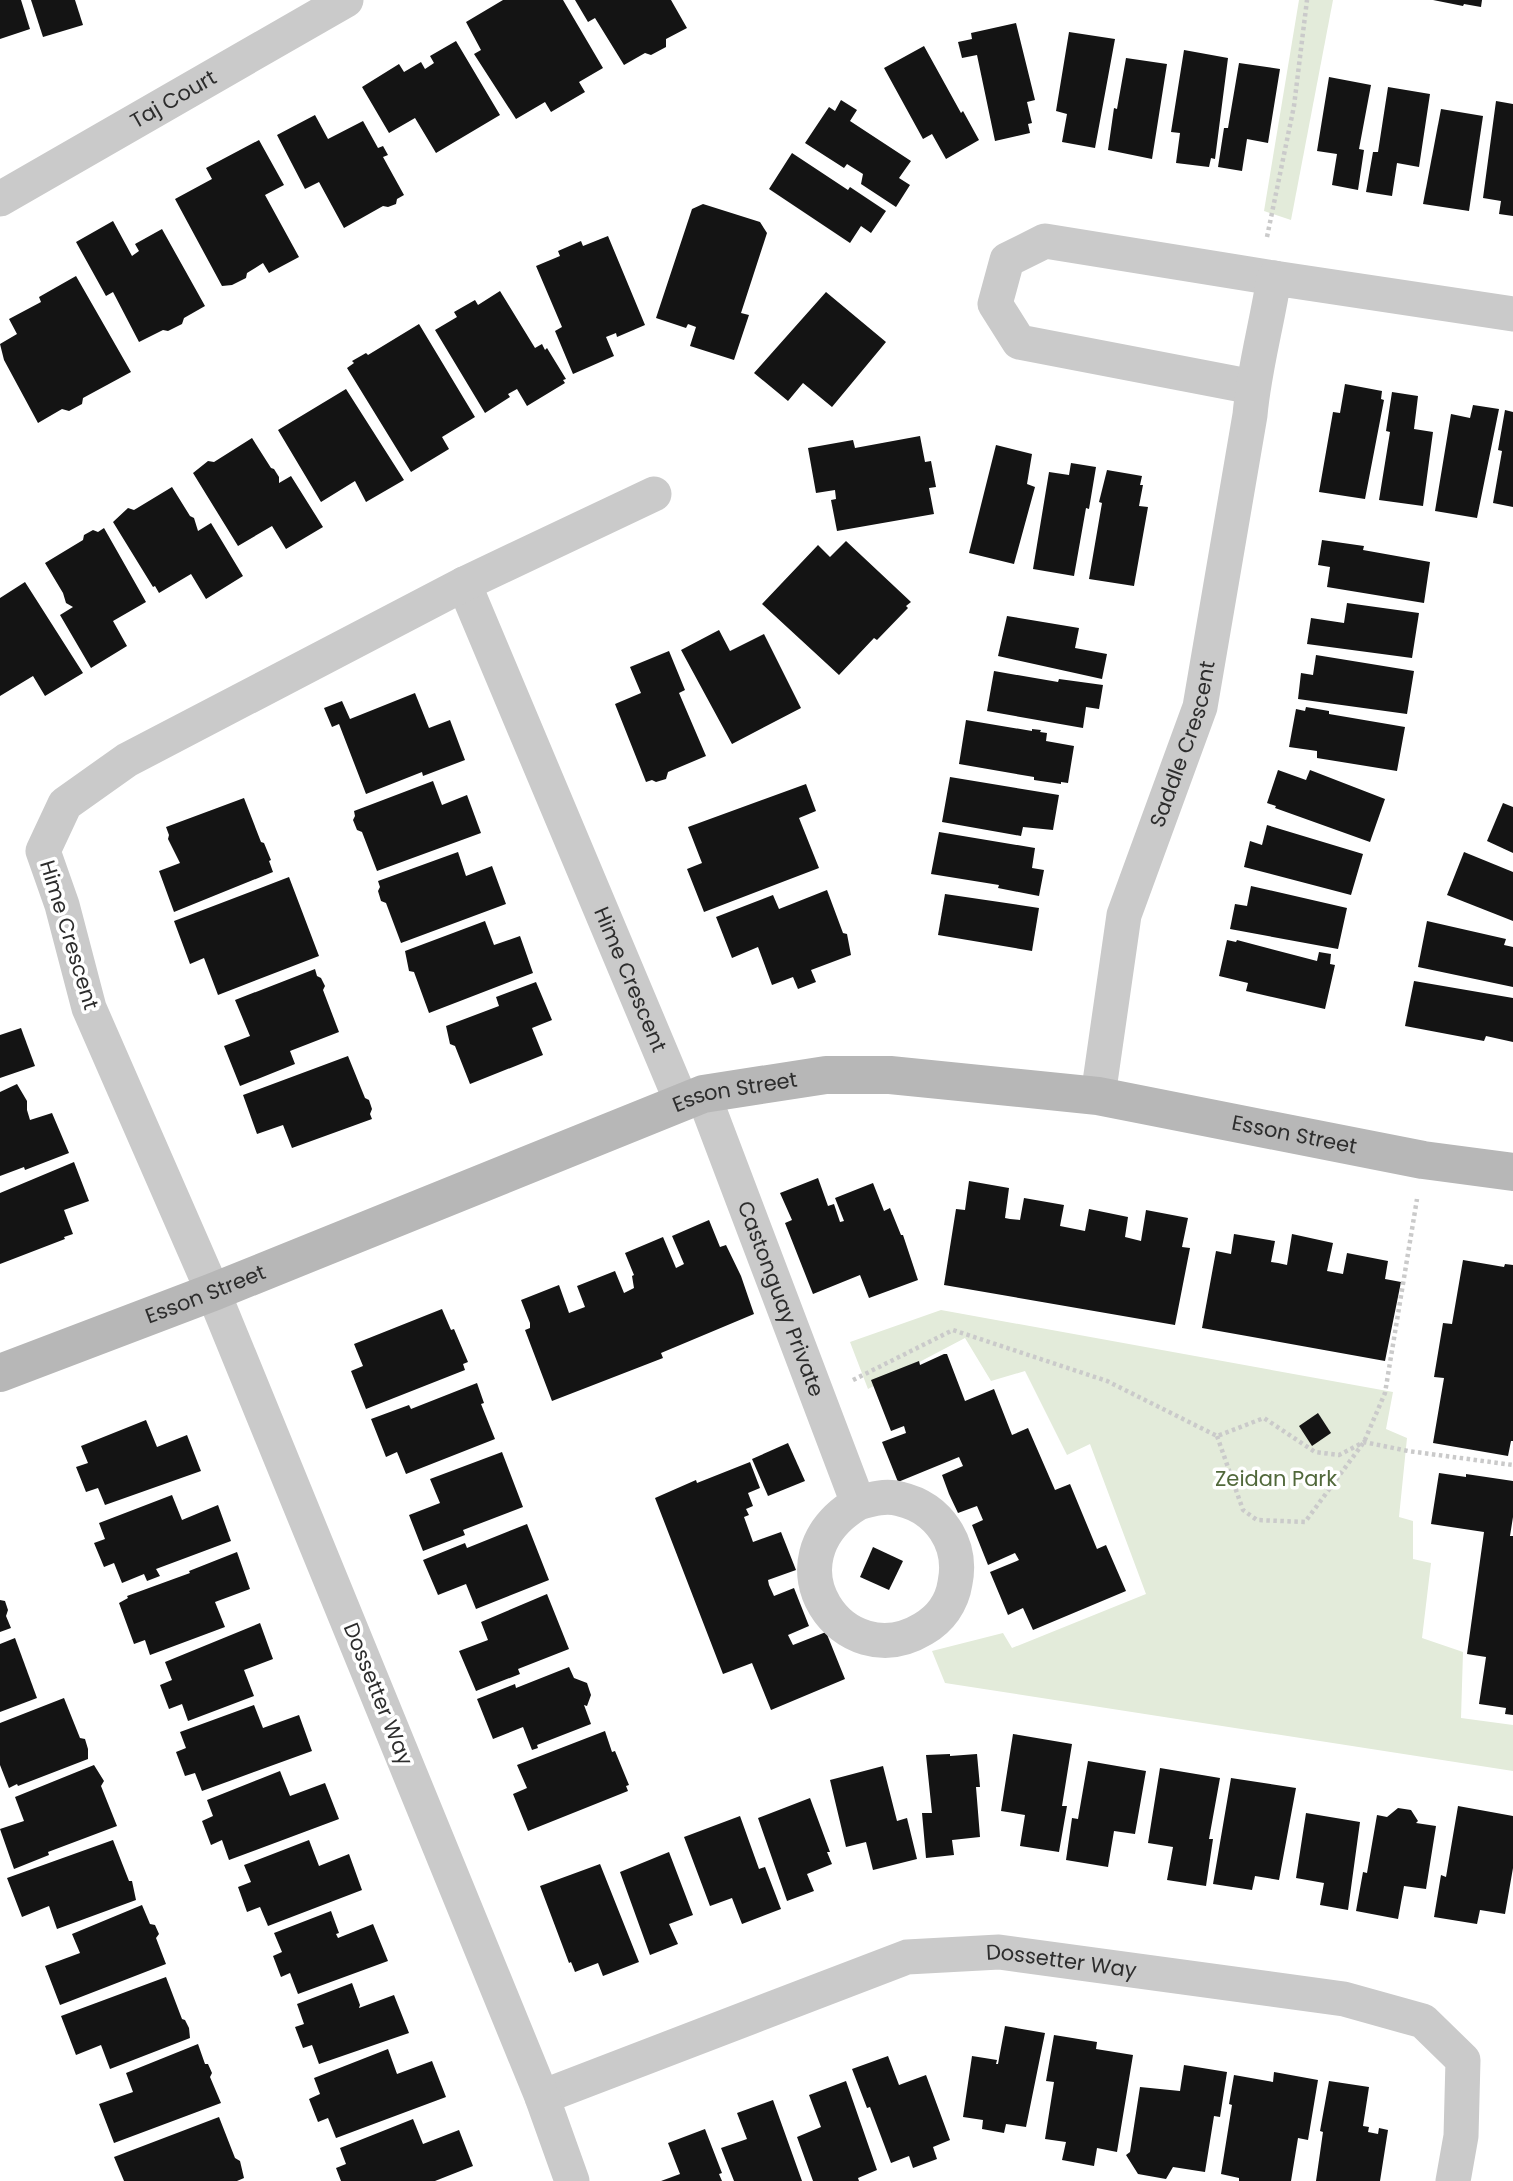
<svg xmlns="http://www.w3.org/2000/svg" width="1513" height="2181" viewBox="0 0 1513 2181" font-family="Poppins,sans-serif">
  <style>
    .green { fill: #e3ebda }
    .building { fill: #141414 }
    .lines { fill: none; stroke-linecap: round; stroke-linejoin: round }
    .path { stroke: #cacaca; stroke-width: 4.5; stroke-dasharray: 3.5 3.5; stroke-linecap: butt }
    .street { stroke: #cacaca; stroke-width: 35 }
    .secondary { stroke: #b7b7b7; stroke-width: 38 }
    .labels { text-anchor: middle; stroke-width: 7; stroke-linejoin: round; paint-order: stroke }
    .street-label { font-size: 21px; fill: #2d2d2d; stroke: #fff }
    .park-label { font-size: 21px; fill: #51683b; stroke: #fff }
  </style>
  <rect width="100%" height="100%" fill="#fff"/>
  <!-- green -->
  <g class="green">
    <path d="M1299,0H1333L1291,220L1264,211Z"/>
    <path d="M941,1310L1393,1392L1386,1429L1407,1438L1399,1517L1413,1521V1559L1431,1563L1422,1638L1463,1652L1461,1718L1513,1725V1771L945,1683L932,1651L1003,1633L1012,1648L1146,1594L1090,1444L1067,1455L1025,1371L991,1381L965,1338L868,1389L850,1342Z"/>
  </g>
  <!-- building -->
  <g class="building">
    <path d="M0,0H21L30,29L0,39Z"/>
    <path d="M31,0H75L83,25L43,37Z"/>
    <path d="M503,0H563L603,68L579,82L585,92L551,112L545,102L516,119L474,54L481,50L466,22Z"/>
    <path d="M575,0H671L687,28L666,39V47L651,55L645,53L624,65L595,18L588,22Z"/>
    <path d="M1433,0H1482L1481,7L1464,4L1463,6Z"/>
    <path d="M1016,23L1035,100L1027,102L1032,123L1028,124L1030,133L995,141L977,55L962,58L958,42L972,39L971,33Z"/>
    <path d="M1069,32L1115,39L1095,148L1062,142L1067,114L1056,111Z"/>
    <path d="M456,41L500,115L436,153L415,118L389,133L362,87L399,64L404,72L421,62L425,69L434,63L430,56Z"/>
    <path d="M924,46L961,113L963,111L979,140L946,159L932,134L923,139L884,68Z"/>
    <path d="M1184,50L1228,58L1215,159L1211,158L1209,167L1176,163L1180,133L1171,132Z"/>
    <path d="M1126,58L1167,64L1152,159L1108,150L1114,108L1117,109Z"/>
    <path d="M1239,63L1280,69L1268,143L1247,139L1242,171L1218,167L1224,128H1228Z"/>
    <path d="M1329,77L1371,85L1359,149L1364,150L1358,190L1332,185L1337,154L1317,151Z"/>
    <path d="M1388,87L1430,94L1419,167L1397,163L1392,196L1366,192L1373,152H1378Z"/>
    <path d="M841,100L857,110L850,121L911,161L899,178L910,185L896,207L861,184L863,174L847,164L844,168L805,143L829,107L835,111Z"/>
    <path d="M1496,101L1513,104V216L1499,214L1501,201L1483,198Z"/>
    <path d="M1441,109L1483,116L1469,211L1423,204Z"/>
    <path d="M315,115L328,139L363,121L378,148L383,146L388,155L383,157L404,195L397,199L396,204L388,207L383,206L344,228L319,182L305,189L277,135Z"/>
    <path d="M259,140L284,185L265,195L299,257L269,273L263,263L247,273L246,278L232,285L222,286L175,199L212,179L206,168Z"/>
    <path d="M792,153L848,190L850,187L886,211L871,233L861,226L850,243L769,189Z"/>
    <path d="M703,204L760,222L767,233L741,313L749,315L734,360L690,346L696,327L688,324L686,328L656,318L692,209Z"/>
    <path d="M113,221L132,256L139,251L135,244L162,229L205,306L184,318L182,324L168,331L163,330L139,342L113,292L106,296L76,242Z"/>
    <path d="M608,236L645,325L617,337L616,333L606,337L614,356L573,374L555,331L562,327L536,266L560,256L558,251L581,241L583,246Z"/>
    <path d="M76,276L131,372L83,398L82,404L69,411L62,409L38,423L4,360L0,344L17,334L9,319L41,302L39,297Z"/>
    <path d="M500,291L535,348L542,344L545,350L547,348L566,379L563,380L565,383L527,406L517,389L508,394L510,397L485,413L435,330L457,317L454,312L475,300L478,305Z"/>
    <path d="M826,292L886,342L832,407L803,383L788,401L754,373Z"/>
    <path d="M419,324L475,417L442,437L449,449L411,472L347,368L354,363L352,361L366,353L368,355Z"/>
    <path d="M1345,384L1382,391L1381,399L1384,400L1365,499L1319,492L1333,412L1340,413Z"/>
    <path d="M346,389L404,480L366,502L355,481L321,502L278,430Z"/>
    <path d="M1392,392L1418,396L1414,429L1433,432L1423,506L1379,500L1390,432L1386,431Z"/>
    <path d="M1473,405L1499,409L1477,518L1435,511L1451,414L1470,418Z"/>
    <path d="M1505,410L1513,412V507L1493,503L1502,451L1498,450Z"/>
    <path d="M920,436L925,462L931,461L936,487L929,488L934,514L837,531L831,500L836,499L835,490L816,493L808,448L853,440L855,448Z"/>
    <path d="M252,438L271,468L274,469L279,477V483L291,476L323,527L286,549L272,526L238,546L193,473L208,461L214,462Z"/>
    <path d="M996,445L1032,454L1027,484L1035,487L1014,564L969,553Z"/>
    <path d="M1071,463L1096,467L1089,509L1086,508L1074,576L1033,569L1049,472L1069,475Z"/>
    <path d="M1107,470L1142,476L1140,485H1143L1139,506L1148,507L1134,586L1089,579L1102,503L1099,502Z"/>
    <path d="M172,487L190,516L194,518L198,531L211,523L243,576L206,599L191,574L159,593L155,586L153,587L113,522L128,508L134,510Z"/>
    <path d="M104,528L146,602L113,621L127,646L91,668L60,615L73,607L66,603L63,593L45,563L83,540L84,535L93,530L98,532Z"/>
    <path d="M1322,540L1364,546L1363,550L1430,562L1424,603L1327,587L1330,567L1318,565Z"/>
    <path d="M846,541L911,602L906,606L908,608L877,640L874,638L839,675L762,604L818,545L830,557Z"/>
    <path d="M25,582L83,673L45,696L33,676L0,696V598Z"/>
    <path d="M1347,603L1419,613L1412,658L1307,644L1311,618L1344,623Z"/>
    <path d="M1007,616L1079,628L1075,648L1107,654L1102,679L998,656Z"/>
    <path d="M719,630L730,651L764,634L801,708L732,744L681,650Z"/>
    <path d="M669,651L685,690L679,693L706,756L668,772L666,779L656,782L652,780L646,782L615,704L641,693L630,667Z"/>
    <path d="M1316,655L1414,671L1407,714L1298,699L1301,673L1313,675Z"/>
    <path d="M994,671L1058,682L1059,679L1103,685L1099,709L1086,707L1083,728L987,711Z"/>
    <path d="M415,693L429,728L450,720L465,760L423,776L422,772L366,794L339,724L332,727L324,708L342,701L350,719Z"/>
    <path d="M1306,707L1329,711V714L1405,727L1397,771L1317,758V751L1289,747L1296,709L1305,711Z"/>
    <path d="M966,720L1032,731V729L1041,730L1040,732L1047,733L1046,741L1074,746L1068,783L1061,782V784L1034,780V777L959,764Z"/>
    <path d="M1278,770L1306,780L1310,770L1385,799L1370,842L1275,808L1276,806L1267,803Z"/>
    <path d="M950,777L1059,795L1053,830L1023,827L1021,836L942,822Z"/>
    <path d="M433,781L442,805L467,795L481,833L377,871L362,832L357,830L353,820L355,816L354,811Z"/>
    <path d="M806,784L816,811L799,818L819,868L704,912L687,869L702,863L688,827Z"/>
    <path d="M244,798L261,842L264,843L271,860L269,861L273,872L174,912L159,871L180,863L168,839L169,835L166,827Z"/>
    <path d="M1503,803L1513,807V853L1487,841Z"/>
    <path d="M1267,825L1363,854L1351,895L1244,867L1250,841L1262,845Z"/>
    <path d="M939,832L1035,848L1032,868L1044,870L1039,896L998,888L999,885L931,874Z"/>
    <path d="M458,852L466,876L492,866L506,904L401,943L386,903L381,901L378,891L380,887L378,881Z"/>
    <path d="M1464,852L1513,872V921L1447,895Z"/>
    <path d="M289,877L319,956L218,995L204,958L190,964L174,921Z"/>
    <path d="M1251,886L1347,908L1338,949L1230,929L1235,904L1247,906Z"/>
    <path d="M827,890L843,933L847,934L851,955L811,970L816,982L798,989L793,977L772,985L758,947L732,958L716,917L773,895L779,909Z"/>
    <path d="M945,894L1039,908L1032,951L938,935Z"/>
    <path d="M485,921L494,945L520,936L533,973L429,1013L414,972L409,971L405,951Z"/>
    <path d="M1427,921L1506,939L1504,945L1513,947V987L1418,967Z"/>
    <path d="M1227,940L1236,942L1237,940L1317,961L1319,952L1331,954L1330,964L1335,965L1325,1009L1246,991L1248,983L1219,976Z"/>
    <path d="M315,969L317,976L321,978L325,986L323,990L339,1032L290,1051L295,1064L240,1086L224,1046L250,1036L235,1000Z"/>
    <path d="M1414,981L1513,998V1042L1486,1036L1484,1041L1405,1026Z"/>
    <path d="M536,982L552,1020L532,1028L543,1055L470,1084L455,1046L450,1044L446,1026L499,1006L496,997Z"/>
    <path d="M21,1028L35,1066L0,1078V1035Z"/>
    <path d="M348,1056L365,1098L369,1100L372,1109L370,1114L372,1119L292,1148L283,1125L257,1134L243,1095Z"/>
    <path d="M17,1084L27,1101V1110L30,1120L52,1113L69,1153L25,1170L24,1167L0,1176V1092Z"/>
    <path d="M74,1162L89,1201L64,1210L73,1234L64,1237L65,1239L0,1264V1193Z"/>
    <path d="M818,1178L828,1206L834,1204L840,1222L844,1221L835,1198L873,1183L884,1211L890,1208L901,1235H903L918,1280L869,1298L860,1275L813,1294L785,1223L792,1220L780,1193Z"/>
    <path d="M969,1181L1009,1188L1005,1218L1010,1219L1020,1220L1024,1198L1064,1205L1060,1226L1085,1231L1089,1209L1128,1217L1125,1237L1141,1241L1146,1210L1188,1218L1182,1247L1190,1248L1175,1325L944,1285L956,1209L965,1210Z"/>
    <path d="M709,1220L720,1247L726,1245L741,1276L754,1314L661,1353L663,1358L552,1401L525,1330L530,1328V1323L521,1300L559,1285L569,1313L585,1307L577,1286L615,1271L624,1293L634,1288L632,1276L634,1275L625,1253L663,1237L676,1268L684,1264L672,1236Z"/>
    <path d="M1234,1234L1275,1241L1271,1262L1278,1263L1287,1265L1292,1234L1333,1243L1327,1271L1343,1274L1347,1253L1388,1261L1385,1279L1401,1282L1385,1361L1202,1328L1216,1251L1231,1254Z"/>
    <path d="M1463,1260L1504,1267L1505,1264L1513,1265V1441H1511L1508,1456L1433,1443L1444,1378L1434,1377L1443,1323L1452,1324Z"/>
    <path d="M442,1309L451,1330L454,1329L468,1362L463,1364L465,1370L366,1409L351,1371L363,1366L354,1344Z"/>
    <path d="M944,1354H947L965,1401L994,1389L1012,1435L1028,1428L1055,1490L1070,1484L1097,1549L1106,1545L1126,1591L1033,1630L1023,1608L1008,1615L990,1572L1019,1560L1015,1553L988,1565L972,1525L983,1520L977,1506L958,1513L949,1494L942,1475L963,1466L959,1457L898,1482L882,1442L906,1433L904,1426L891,1431L871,1380L919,1361L920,1365Z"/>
    <path d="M477,1383L484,1403L481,1404L495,1439L406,1474L397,1452L386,1457L371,1419L409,1405L411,1409Z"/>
    <path d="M1318,1413L1331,1433L1312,1446L1299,1426Z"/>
    <path d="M146,1420L157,1447L187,1435L201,1471L105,1505L98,1488L86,1492L76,1467L88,1463L81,1446Z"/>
    <path d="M788,1443L805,1481L768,1496L752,1459Z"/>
    <path d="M502,1452L523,1507L463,1530L465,1535L423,1551L409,1515L440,1503L430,1479Z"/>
    <path d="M750,1462L760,1488L748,1493L753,1506L746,1509L749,1515L744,1517L753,1542L781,1532L796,1570L768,1580L769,1585L774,1596L794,1588L809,1626L788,1635L793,1645L826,1632L845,1679L771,1710L752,1663L723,1674L655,1498L696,1480L697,1483Z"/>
    <path d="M1439,1473L1466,1477V1474L1513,1481V1517L1510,1536H1513V1715L1505,1714L1506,1708L1479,1704L1486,1657L1467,1654L1484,1532L1431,1524Z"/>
    <path d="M172,1495L182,1520L218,1505L231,1541L156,1569L160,1576L147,1581L144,1574L122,1583L114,1563L104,1567L94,1543L105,1539L99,1523Z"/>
    <path d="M527,1524L549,1580L476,1609L466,1584L438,1595L423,1560L465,1543L467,1548Z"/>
    <path d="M873,1547L903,1561L889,1590L860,1577Z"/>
    <path d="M237,1552L250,1589L215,1602L225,1627L150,1655L145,1640L134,1644L119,1603L128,1598L127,1596L190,1573L189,1571Z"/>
    <path d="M547,1594L569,1649L518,1669L520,1674L476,1691L459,1651L488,1640L481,1622Z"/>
    <path d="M0,1600L5,1601L8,1610L6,1616L11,1628L0,1632Z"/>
    <path d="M260,1623L273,1659L244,1670L254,1696L188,1721L182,1704L169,1709L160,1685L172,1680L165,1662Z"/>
    <path d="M15,1638L37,1698L0,1712V1644Z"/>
    <path d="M569,1667L574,1678L587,1683L591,1695L587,1706L584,1705L591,1724L537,1745L538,1748L532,1750L523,1727L493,1739L477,1699L515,1684L516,1688Z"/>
    <path d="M64,1698L80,1738L85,1739L88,1749V1759L18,1786L17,1784L9,1788L0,1765V1723Z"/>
    <path d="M254,1705L263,1728L299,1715L312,1751L202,1791L195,1773L185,1776L176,1752L186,1748L180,1732Z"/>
    <path d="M605,1731L612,1752L615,1751L629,1785L626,1786L628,1791L528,1831L513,1794L527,1788L517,1765Z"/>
    <path d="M1013,1734L1072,1744L1062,1806H1067L1059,1852L1020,1846L1025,1815L1001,1811Z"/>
    <path d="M950,1754V1756L977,1754L980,1787H976L980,1837L952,1840L954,1855L926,1858L922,1813H932L926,1755Z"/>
    <path d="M1088,1761L1146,1771L1135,1834L1114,1831L1108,1867L1066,1860L1072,1818L1078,1819Z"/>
    <path d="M94,1765L104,1781L101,1786L117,1826L48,1852L49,1855L14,1869L0,1829L24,1821L15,1797Z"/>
    <path d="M883,1766L897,1821L907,1818L917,1859L873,1870L866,1842L846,1847L830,1780Z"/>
    <path d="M1160,1768L1220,1778L1209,1839H1213L1206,1886L1167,1880L1173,1847L1148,1843Z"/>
    <path d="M280,1771L290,1796L325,1783L339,1819L229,1860L222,1840L211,1845L202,1821L213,1816L207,1800Z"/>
    <path d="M1231,1778L1296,1788L1279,1880L1255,1876L1252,1890L1213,1884Z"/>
    <path d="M810,1798L830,1852H827L832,1864L807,1874L814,1891L787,1901L758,1818Z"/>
    <path d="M1458,1806L1513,1816V1868L1505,1914L1480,1910L1477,1924L1434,1917L1441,1875L1446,1877Z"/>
    <path d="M1398,1808L1411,1810L1418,1821L1416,1823L1436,1826L1426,1889L1404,1886L1398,1919L1356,1911L1363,1872L1367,1873L1377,1815L1387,1817Z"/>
    <path d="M1306,1813L1360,1822L1348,1910L1320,1905L1324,1883L1296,1878Z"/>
    <path d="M740,1816L759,1869L765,1867L781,1909L742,1924L732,1898L710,1906L684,1837Z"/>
    <path d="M113,1840L129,1881H132L136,1900L57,1929L49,1906L22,1917L7,1878Z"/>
    <path d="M309,1840L319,1866L349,1854L362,1890L268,1926L260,1907L247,1912L238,1887L251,1882L244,1865Z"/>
    <path d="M669,1852L693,1915L669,1924L678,1944L650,1955L620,1872Z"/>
    <path d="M600,1864L639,1962L603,1976L598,1963L575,1972L571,1962L569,1963L540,1886Z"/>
    <path d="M142,1905L150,1924L155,1925L159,1934L156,1938L166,1964L60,2005L45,1966L80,1953L72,1934Z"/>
    <path d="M331,1911L339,1933L336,1934L338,1938L373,1924L388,1961L298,1994L290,1973L281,1977L273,1956L282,1952L274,1933Z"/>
    <path d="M166,1977L182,2019L185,2020L189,2028L190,2038L110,2069L101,2045L76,2055L61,2016Z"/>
    <path d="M352,1983L360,2005L359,2008L394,1995L409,2033L319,2064L312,2045L303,2048L295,2027L304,2024L297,2004Z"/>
    <path d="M1005,2026L1045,2033L1026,2127L1006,2124L1004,2133L982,2129L983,2120L963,2117L972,2056L997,2060L996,2064H998Z"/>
    <path d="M1054,2035L1097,2042L1096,2049L1133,2055L1117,2152L1097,2148L1094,2166L1062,2160L1066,2142L1045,2139L1054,2082L1046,2081Z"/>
    <path d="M198,2044L205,2064H208L212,2073L210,2077L221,2103L114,2143L99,2104L133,2092L126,2073Z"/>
    <path d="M388,2049L397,2074L432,2061L446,2097L336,2138L328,2118L318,2122L309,2099L320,2094L314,2078Z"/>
    <path d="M888,2056L899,2085L926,2075L950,2140L933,2147L937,2159L913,2168L909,2156L891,2163L870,2107L867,2108L852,2069Z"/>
    <path d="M1184,2065L1227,2072L1220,2117L1214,2116L1205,2172L1173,2167L1166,2179L1138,2174L1126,2155L1130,2152L1140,2087L1180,2091Z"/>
    <path d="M1274,2072L1318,2080L1308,2140L1298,2138L1291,2181H1239V2178L1221,2174L1232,2105L1229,2104L1234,2075L1273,2082Z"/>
    <path d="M846,2081L877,2170L858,2178L859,2181H813L797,2137L821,2127L809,2095Z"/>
    <path d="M1329,2081L1369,2087L1363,2126L1369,2127L1368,2132L1378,2134L1379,2128L1388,2130L1380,2181H1316L1323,2132L1320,2131Z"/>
    <path d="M773,2100L802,2181H734L721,2148L747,2139L737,2113Z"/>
    <path d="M219,2117L235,2158L240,2161L244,2178L237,2181H124L114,2157Z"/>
    <path d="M413,2119L423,2144L459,2130L473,2166L435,2181H341L336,2168L346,2164L340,2148Z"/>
    <path d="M705,2129L722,2173L719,2174L722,2181H661L680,2174L668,2143Z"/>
  </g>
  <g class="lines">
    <!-- path -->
    <g class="path">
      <path d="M1267,237L1294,106L1307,0"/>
      <path d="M853,1380L953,1330L1107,1381L1217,1436L1264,1418L1315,1452L1339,1455L1364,1442L1408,1451L1513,1465"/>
      <path d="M1217,1436L1243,1510L1257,1520L1305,1522L1364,1442L1385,1393L1417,1199"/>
    </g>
    <!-- street -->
    <g class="street">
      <path id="s1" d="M0,199L346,0"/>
      <path d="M1253,387L1019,342L995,304L1007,260L1045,241L1274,278"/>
      <path id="s2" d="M464,584L682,1103"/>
      <path id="s3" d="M703,1094L858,1503C872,1499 886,1495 900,1499C939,1508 963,1544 955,1583C952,1603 940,1619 923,1629C844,1677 762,1561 858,1503"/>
      <path id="s4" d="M1098,1096L1124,915L1200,707L1250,415C1254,369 1267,324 1274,278L1513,314"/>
      <path id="s5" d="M542,2097L907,1957L999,1952L1344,1999L1423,2021L1463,2060L1461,2136L1453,2181"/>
      <path d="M572,2181L542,2097L213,1292L89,1008L62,905L43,851L65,804L127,760L464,584L654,494"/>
    </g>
    <!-- secondary -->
    <path class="secondary" id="s6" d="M0,1373L213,1292L703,1094L826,1075H890L1098,1096L1423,1160L1513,1172"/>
  </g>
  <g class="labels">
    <!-- street labels -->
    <g class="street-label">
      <text dy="7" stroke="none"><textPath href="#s1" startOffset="200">Taj Court</textPath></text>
      <text dy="7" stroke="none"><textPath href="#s4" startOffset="364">Saddle Crescent</textPath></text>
      <text transform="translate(69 935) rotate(73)" y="7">Hime Crescent</text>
      <text dy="7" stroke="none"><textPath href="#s2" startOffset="429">Hime Crescent</textPath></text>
      <text dy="7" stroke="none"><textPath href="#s6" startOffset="788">Esson Street</textPath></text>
      <text dy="7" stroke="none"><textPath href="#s6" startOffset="1354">Esson Street</textPath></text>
      <text dy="7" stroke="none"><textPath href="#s6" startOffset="220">Esson Street</textPath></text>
      <text dy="7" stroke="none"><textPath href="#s3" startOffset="219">Castonguay Private</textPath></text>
      <text transform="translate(378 1694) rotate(68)" y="7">Dossetter Way</text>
      <text dy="7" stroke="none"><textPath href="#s5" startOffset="546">Dossetter Way</textPath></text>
    </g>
    <!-- park labels -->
    <g class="park-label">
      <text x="1276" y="1486">Zeidan Park</text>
    </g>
  </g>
</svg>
